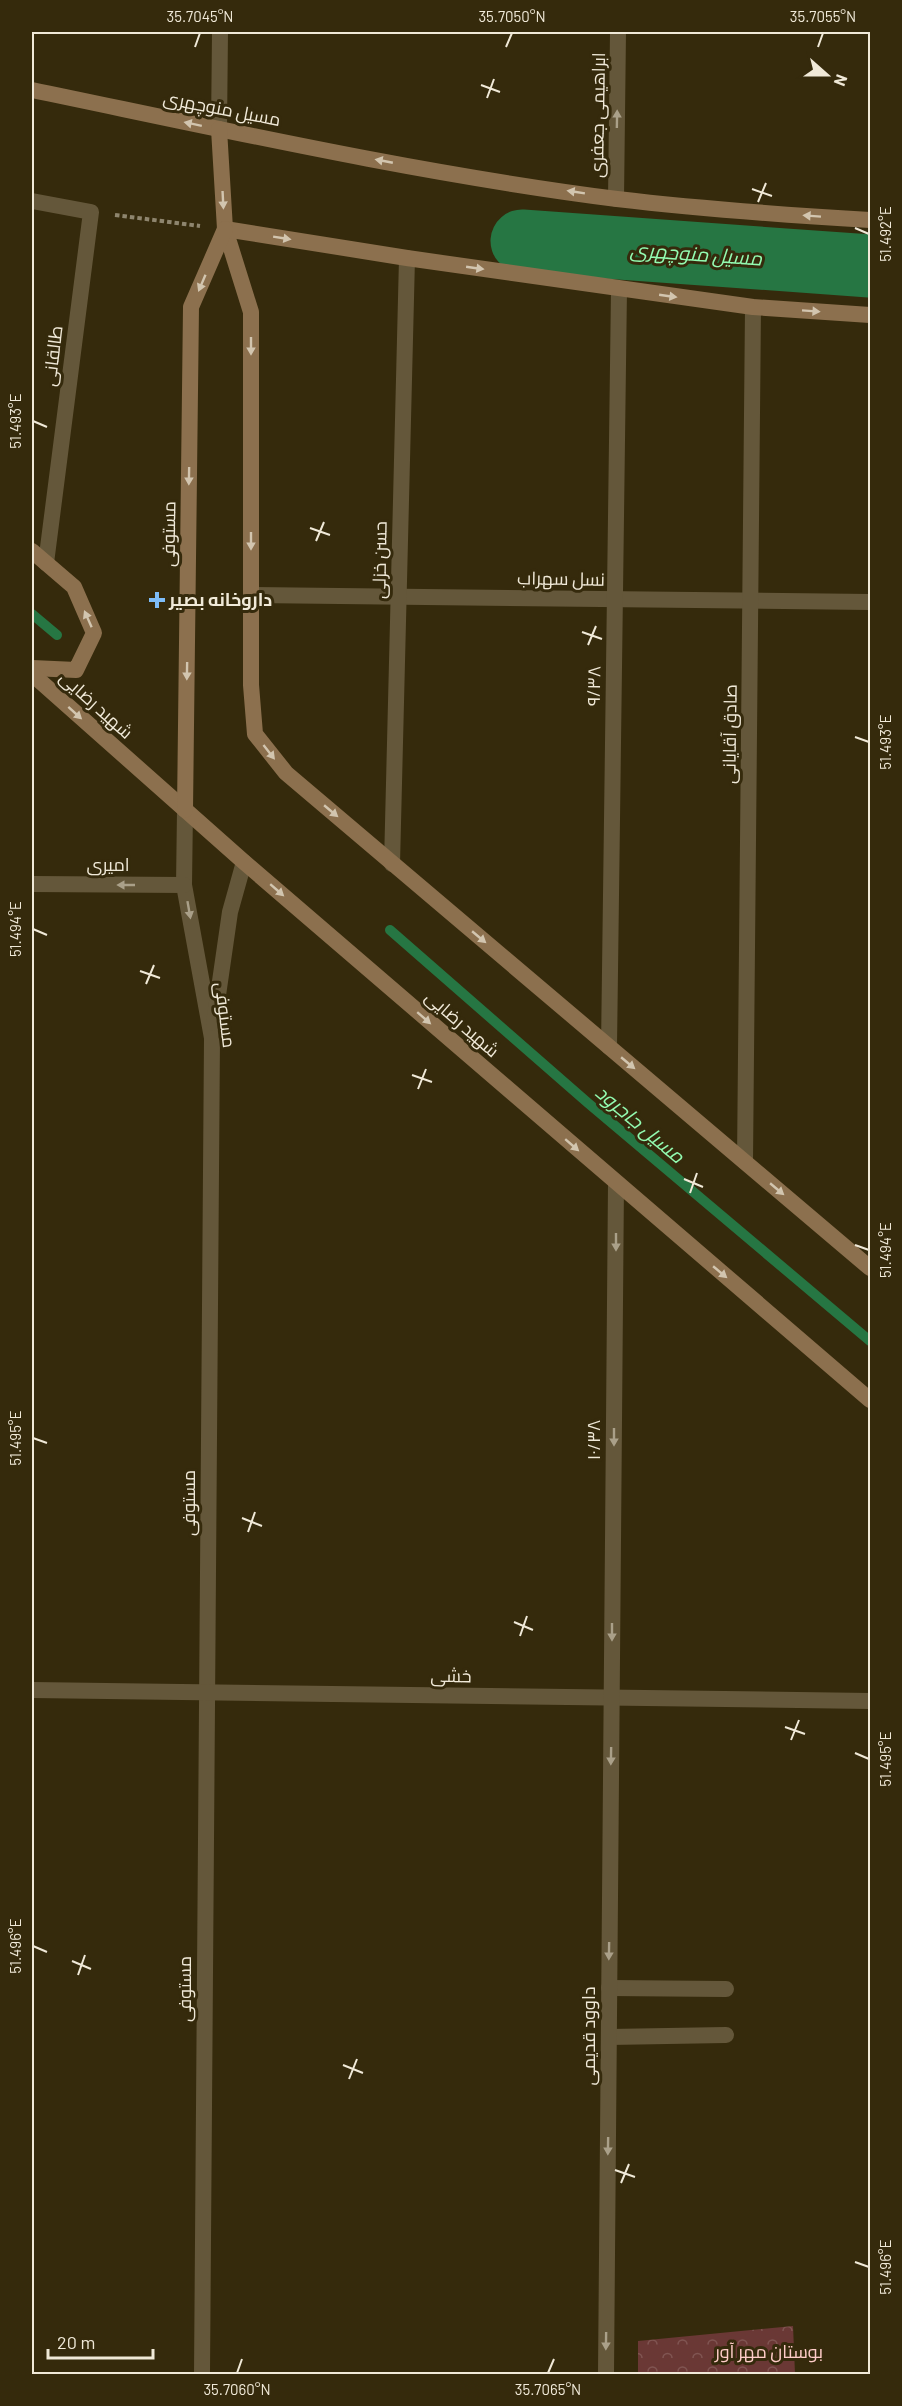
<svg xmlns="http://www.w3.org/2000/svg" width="902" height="2406" viewBox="0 0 902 2406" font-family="Barlow,Cairo,sans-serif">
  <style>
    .park { fill: url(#park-crowns) }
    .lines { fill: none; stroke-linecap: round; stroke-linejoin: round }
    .stream { stroke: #267643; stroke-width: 10 }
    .river { stroke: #267643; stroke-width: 63 }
    .path { stroke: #8e856e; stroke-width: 4; stroke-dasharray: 4.5 3; stroke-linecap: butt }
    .minor { stroke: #64573a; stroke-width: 16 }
    .secondary { stroke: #8c704e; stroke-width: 16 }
    .oneway { fill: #aaa089 }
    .oneway2 { fill: #d2c5af }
    .ticks { fill: none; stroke: #f0e9d8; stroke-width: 2 }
    .poi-dot { fill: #7ebdf9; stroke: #352a0c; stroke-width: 2 }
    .labels { text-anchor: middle; stroke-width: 6; stroke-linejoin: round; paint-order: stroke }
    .street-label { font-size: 18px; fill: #f0e9d8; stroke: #352a0c }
    .poi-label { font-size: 18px; font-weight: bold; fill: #f0e9d8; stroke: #352a0c; text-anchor: start }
    .park-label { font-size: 18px; fill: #ffcdc9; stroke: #352a0c }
    .water-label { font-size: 20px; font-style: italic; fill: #93fbb1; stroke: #352a0c }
    .neatline { fill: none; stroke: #f0e9d8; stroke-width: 2 }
    .ticks-label { font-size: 15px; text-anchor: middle; fill: #f0e9d8 }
  </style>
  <defs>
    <pattern id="park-crowns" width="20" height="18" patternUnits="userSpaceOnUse" patternTransform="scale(1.5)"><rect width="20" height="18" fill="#6a3835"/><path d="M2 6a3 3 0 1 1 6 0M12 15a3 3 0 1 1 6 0" fill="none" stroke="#805552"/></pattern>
  </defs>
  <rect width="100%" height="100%" fill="#352a0c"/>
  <!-- park -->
  <path class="park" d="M793,2326L795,2374H638V2341Z"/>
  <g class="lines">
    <!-- stream -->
    <g class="stream">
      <path d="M32,614L57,635"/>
      <path d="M390,930L588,1103L870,1341"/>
    </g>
    <!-- river -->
    <path class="river" d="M522,241L870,266"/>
    <!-- path -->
    <path class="path" d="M115,215L200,226"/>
    <!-- minor -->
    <g class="minor">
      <path d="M219,129L220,32"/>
      <path d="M616,199L618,32"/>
      <path d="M32,201L91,212L46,563"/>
      <path d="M251,595L870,602"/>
      <path d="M185,810L184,885L212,1038L202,2374"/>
      <path d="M392,864L407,258"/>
      <path d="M32,884L184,885"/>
      <path d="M214,1023L230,912L244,862"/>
      <path d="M609,1047L619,289"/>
      <path d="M745,1162L753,307"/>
      <path d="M32,1690L870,1701"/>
      <path d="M609,1988L726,1989"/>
      <path d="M609,2037L726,2035"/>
      <path d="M606,2374L616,1183"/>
    </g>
    <!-- secondary -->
    <g class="secondary">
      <path d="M32,90C225,130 420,174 617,199C701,209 786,215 870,220"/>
      <path d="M219,129L225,229L251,312V685L255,734L286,773L870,1268"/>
      <path d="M225,229L407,258L753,307L870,315"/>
      <path d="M32,551L74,587L94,633L76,670L32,668"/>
      <path d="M32,674L244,862L870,1400"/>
      <path d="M185,810L191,307L225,229"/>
    </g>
  </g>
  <!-- one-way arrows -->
  <defs><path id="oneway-solid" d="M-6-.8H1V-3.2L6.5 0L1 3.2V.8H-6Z" transform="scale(1.5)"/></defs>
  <g class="oneway">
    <use href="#oneway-solid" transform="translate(617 119) rotate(-89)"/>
    <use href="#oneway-solid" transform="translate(126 885) rotate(-180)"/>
    <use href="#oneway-solid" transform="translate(189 910) rotate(80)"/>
    <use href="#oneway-solid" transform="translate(616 1242) rotate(90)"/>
    <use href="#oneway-solid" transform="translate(614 1437) rotate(90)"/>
    <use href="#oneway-solid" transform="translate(612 1632) rotate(90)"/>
    <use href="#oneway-solid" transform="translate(611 1756) rotate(91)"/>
    <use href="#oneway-solid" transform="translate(609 1951) rotate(91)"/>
    <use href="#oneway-solid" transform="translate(608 2146) rotate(91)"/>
    <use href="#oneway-solid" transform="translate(606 2341) rotate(91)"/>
  </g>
  <g class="oneway2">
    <use href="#oneway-solid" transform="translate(193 124) rotate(-168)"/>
    <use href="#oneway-solid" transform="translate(384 161) rotate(-169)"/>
    <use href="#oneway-solid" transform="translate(576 192) rotate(-171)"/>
    <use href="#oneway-solid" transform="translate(223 200) rotate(87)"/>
    <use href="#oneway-solid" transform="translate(812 216) rotate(-176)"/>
    <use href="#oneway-solid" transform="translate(282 238) rotate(9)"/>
    <use href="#oneway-solid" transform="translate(475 268) rotate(8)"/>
    <use href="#oneway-solid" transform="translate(202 283) rotate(113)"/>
    <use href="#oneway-solid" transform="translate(668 296) rotate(8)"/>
    <use href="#oneway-solid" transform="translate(811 311) rotate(4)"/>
    <use href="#oneway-solid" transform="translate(251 346) rotate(90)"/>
    <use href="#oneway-solid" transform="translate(189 476) rotate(91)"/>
    <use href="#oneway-solid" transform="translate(251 541) rotate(90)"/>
    <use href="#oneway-solid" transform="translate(88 619) rotate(-114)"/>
    <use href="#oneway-solid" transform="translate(187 671) rotate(91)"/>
    <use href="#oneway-solid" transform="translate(75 713) rotate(42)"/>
    <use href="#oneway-solid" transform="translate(269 752) rotate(52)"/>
    <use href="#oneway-solid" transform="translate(331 811) rotate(40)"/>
    <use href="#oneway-solid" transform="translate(277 890) rotate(41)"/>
    <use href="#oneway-solid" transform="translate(479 937) rotate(40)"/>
    <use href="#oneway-solid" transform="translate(424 1018) rotate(41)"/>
    <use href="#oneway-solid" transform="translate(628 1063) rotate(40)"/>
    <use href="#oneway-solid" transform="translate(572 1145) rotate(41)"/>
    <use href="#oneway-solid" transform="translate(777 1189) rotate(40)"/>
    <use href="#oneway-solid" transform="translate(720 1272) rotate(40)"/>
  </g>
  <!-- ticks -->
  <path class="ticks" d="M195,47L200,33M506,47L512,33M818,47L823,33M481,85L500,92M487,98L494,79M752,189L772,196M758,202L766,183M855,228L869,234M33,421L47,427M310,528L330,535M316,541L324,522M582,632L602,639M588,645L596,626M855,737L869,742M33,929L47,935M140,971L160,978M146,984L154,965M412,1075L432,1082M418,1089L426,1069M684,1179L703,1187M690,1193L697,1173M855,1245L869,1250M33,1438L47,1443M242,1518L262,1526M248,1532L255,1512M514,1622L533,1630M520,1636L527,1616M785,1727L805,1734M791,1740L799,1720M855,1753L869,1759M33,1946L47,1952M72,1961L91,1969M78,1975L85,1955M343,2065L363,2073M349,2079L357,2059M615,2170L635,2177M621,2183L629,2164M855,2262L869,2267M237,2373L242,2359M548,2373L554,2359"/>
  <!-- markers -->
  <path class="poi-dot" d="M154 591h6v6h6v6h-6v6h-6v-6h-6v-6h6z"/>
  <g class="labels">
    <!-- street labels -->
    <g class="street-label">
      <text transform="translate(222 109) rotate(11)" y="6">مسیل منوچهری</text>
      <text transform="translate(598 115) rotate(-89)" y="6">ابراهیمی جعفری</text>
      <text transform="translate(53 356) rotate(-83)" y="6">طالقانی</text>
      <text transform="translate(169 534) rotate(-89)" y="6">مستوفی</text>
      <text transform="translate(380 560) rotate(-89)" y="6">حسن خزلی</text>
      <text transform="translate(561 579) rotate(1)" y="6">نسل سهراب</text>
      <text transform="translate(594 686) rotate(-89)" y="6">۹/۳۸</text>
      <text transform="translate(96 705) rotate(42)" y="6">شهید رضایی</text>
      <text transform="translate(730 734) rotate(-89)" y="6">صادق آقایانی</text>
      <text x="108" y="871">امیری</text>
      <text transform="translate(225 1015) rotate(83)" y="6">مستوفی</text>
      <text transform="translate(462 1024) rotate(41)" y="6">شهید رضایی</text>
      <text transform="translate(594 1440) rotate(-90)" y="6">۱۰/۳۸</text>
      <text transform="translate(189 1503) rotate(-90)" y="6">مستوفی</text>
      <text transform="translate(451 1676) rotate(1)" y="6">خشی</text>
      <text transform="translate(185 1989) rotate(-90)" y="6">مستوفی</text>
      <text transform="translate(589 2036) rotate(-90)" y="6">داوود قدیمی</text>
    </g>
    <!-- poi labels -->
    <g class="poi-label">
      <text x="169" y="606">داروخانه بصیر</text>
    </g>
    <!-- park labels -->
    <g class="park-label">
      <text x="769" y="2358">بوستان مهر آور</text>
    </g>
    <!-- water labels -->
    <g class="water-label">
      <text transform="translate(696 254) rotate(4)" y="7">مسیل منوچهری</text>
      <text transform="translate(640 1124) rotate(40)" y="7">مسیل جاجرود</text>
    </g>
  </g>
  <!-- border -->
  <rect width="902" height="2406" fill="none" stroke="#352a0c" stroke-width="66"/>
  <!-- north arrow -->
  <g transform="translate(827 75) rotate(111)" stroke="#352a0c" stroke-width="4.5" paint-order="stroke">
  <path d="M0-4.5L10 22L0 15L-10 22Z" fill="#f0e9d8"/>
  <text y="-9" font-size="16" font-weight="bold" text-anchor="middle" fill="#f0e9d8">N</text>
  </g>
  <!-- scale -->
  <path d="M48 2349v9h105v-9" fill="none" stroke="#f0e9d8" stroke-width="3"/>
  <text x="57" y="2349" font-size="18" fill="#f0e9d8" stroke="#352a0c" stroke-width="4.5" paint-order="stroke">20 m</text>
  <rect x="33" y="33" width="836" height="2340" class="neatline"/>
  <g class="ticks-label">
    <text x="200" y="22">35.7045°N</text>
    <text x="512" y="22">35.7050°N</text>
    <text x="823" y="22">35.7055°N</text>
    <text transform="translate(886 234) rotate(-90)" y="5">51.492°E</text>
    <text transform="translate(16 421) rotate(-90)" y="5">51.493°E</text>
    <text transform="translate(886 742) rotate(-90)" y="5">51.493°E</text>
    <text transform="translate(16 929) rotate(-90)" y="5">51.494°E</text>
    <text transform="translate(886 1250) rotate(-90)" y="5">51.494°E</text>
    <text transform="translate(16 1438) rotate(-90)" y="5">51.495°E</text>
    <text transform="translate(886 1759) rotate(-90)" y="5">51.495°E</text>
    <text transform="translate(16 1946) rotate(-90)" y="5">51.496°E</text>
    <text transform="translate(886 2267) rotate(-90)" y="5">51.496°E</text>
    <text x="237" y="2395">35.7060°N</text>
    <text x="548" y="2395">35.7065°N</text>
  </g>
</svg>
